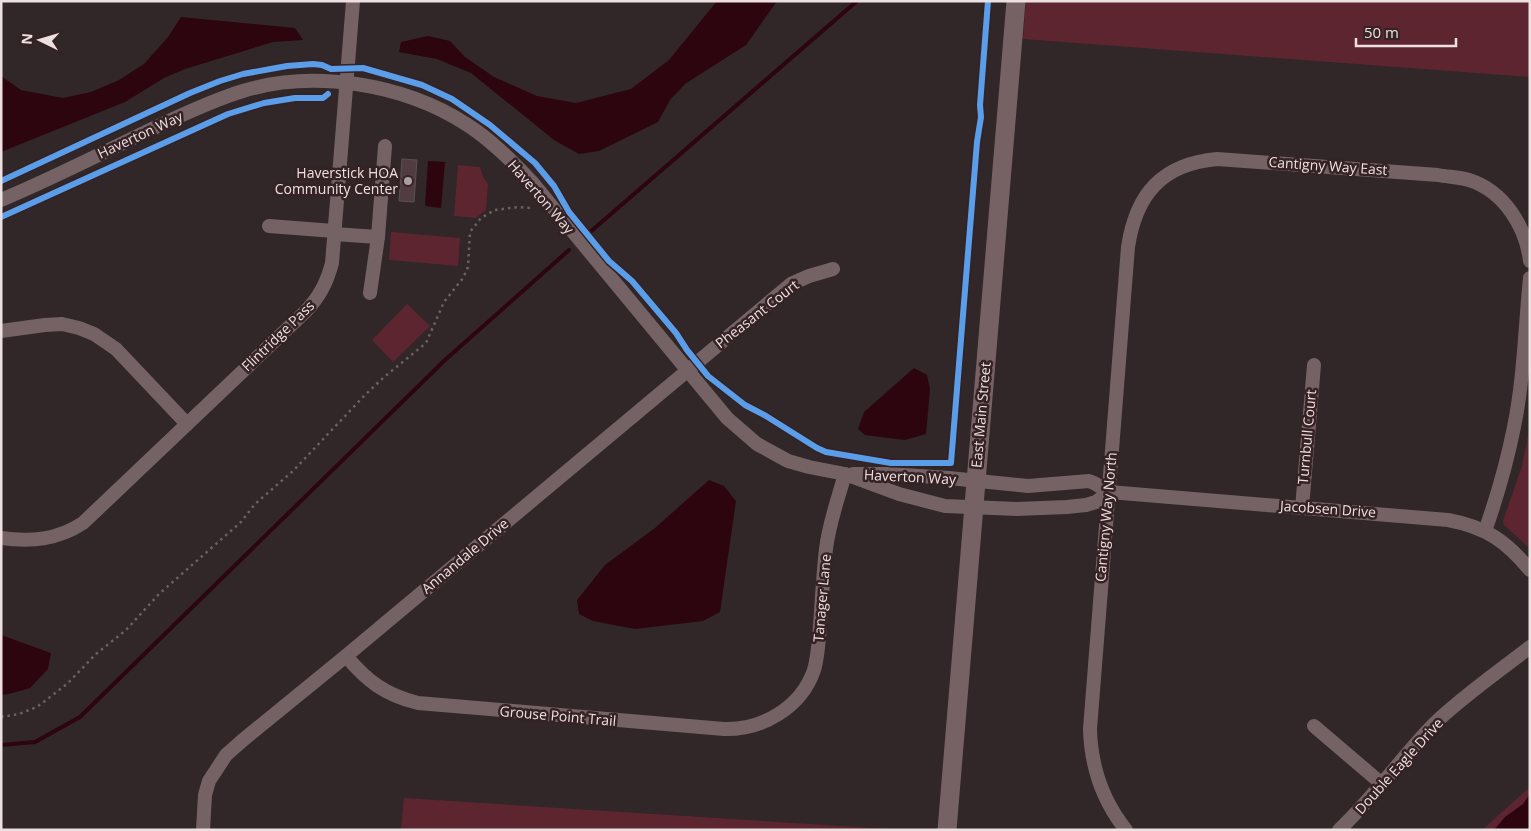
<svg xmlns="http://www.w3.org/2000/svg" width="1531" height="831" viewBox="0 0 1531 831" font-family="'Open Sans',sans-serif">
  <style>
    .green { fill: #5d2530 }
    .water { fill: #2d050f }
    .lines { fill: none; stroke-linecap: round; stroke-linejoin: round }
    .stream { stroke: #2d050f; stroke-width: 4 }
    .building { fill: #513c42; stroke: #5a5052 }
    .path { stroke: #6d6061; stroke-width: 2.5; stroke-dasharray: 2.5 4; stroke-linecap: butt }
    .minor { stroke: #746264; stroke-width: 14 }
    .major { stroke: #766264; stroke-width: 19 }
    .cycleway-casing { stroke: #352224; stroke-width: 9 }
    .cycleway { stroke: #5a9eea; stroke-width: 6 }
    .poi-dot { fill: #ab9fa0; stroke: #352224; stroke-width: 2 }
    .labels { text-anchor: middle; stroke-width: 5; stroke-linejoin: round; paint-order: stroke }
    .street-label { font-size: 14px; fill: #ede0e1; stroke: #352224 }
    .poi-label { font-size: 14px; fill: #ede0e1; stroke: #352224; text-anchor: end }
  </style>
  <rect width="100%" height="100%" fill="#312628"/>
  <!-- green -->
  <g class="green">
    <path d="M1026,1H1530V77L1023,39Z"/>
    <path d="M458,165L480,167L483,177L488,184L486,210L476,218L454,216Z"/>
    <path d="M391,232L460,238L458,266L389,260Z"/>
    <path d="M407,304L430,326L393,362L372,340Z"/>
    <path d="M1530,426V549L1504,525L1503,521L1522,466Z"/>
    <path d="M1530,787V830H1482Z"/>
    <path d="M404,798L903,830H401Z"/>
  </g>
  <!-- water -->
  <g class="water">
    <path d="M717,1H777L746,45L685,84L670,100L658,122L599,151L579,154L554,140L471,73L437,59L399,52L401,42L428,36L450,41L465,57L494,77L537,96L576,103L631,89L669,60Z"/>
    <path d="M181,17L295,28L303,40L273,42L185,69L164,78L125,102L1,152V76L21,90L63,98L91,92L119,80L144,64L168,37Z"/>
    <path d="M428,161L445,162L441,208L425,206Z"/>
    <path d="M914,368L927,375L930,389L926,434L905,440L865,435L858,429L864,412Z"/>
    <path d="M709,480L724,486L736,501L720,612L703,621L635,629L593,621L579,614L577,600L605,565L655,528Z"/>
    <path d="M1,635L51,653L48,669L30,688L9,694L1,695Z"/>
    <path d="M1530,794V830H1494L1505,817L1523,804Z"/>
  </g>
  <g class="lines">
    <!-- stream -->
    <g class="stream">
      <path d="M589,233L857,1"/>
      <path d="M1,745L35,742L80,717L445,360L569,250"/>
    </g>
  </g>
  <!-- building -->
  <path class="building" d="M402,159L417,160L414,202L399,201Z"/>
  <g class="lines">
    <!-- path -->
    <path class="path" d="M1,717L19,714L37,707L67,684L96,654L126,630L159,594L241,522L255,504L293,471L363,397L383,378L426,343L444,302L463,278L468,267L470,232L481,218L495,210L518,207L530,208"/>
    <!-- minor -->
    <g class="minor">
      <path d="M1,200C54,178 104,152 156,127C184,114 213,100 243,91C314,69 404,84 466,124C490,139 511,160 531,181L727,418L757,444L788,461L809,467L845,474L899,494L945,506L1017,509L1067,507L1086,505L1096,502L1109,492"/>
      <path d="M269,226L334,231"/>
      <path d="M334,234L378,237L385,146"/>
      <path d="M370,293L378,237"/>
      <path d="M1,331L45,325L62,324L79,328L94,334L116,349L187,424"/>
      <path d="M853,474H889L949,478L1028,486L1089,481L1094,483L1109,492L1448,520C1486,527 1506,541 1530,570"/>
      <path d="M1302,508L1314,365"/>
      <path d="M1485,531C1497,497 1507,462 1514,427C1524,379 1525,327 1530,278"/>
      <path d="M1,538C31,542 57,540 83,523L306,311C320,296 327,282 332,263L353,1"/>
      <path d="M346,656C367,681 385,695 418,703L724,729C762,730 801,708 814,670C818,656 819,640 820,625C822,600 823,574 826,549C829,523 838,499 845,474"/>
      <path d="M1314,726L1382,784"/>
      <path d="M203,830L205,795L209,781L226,755L243,740L346,656L791,284L809,276L833,269"/>
      <path d="M1126,830C1102,800 1091,766 1090,729L1128,247C1136,194 1162,164 1217,159L1438,175C1448,177 1459,177 1469,180C1504,191 1526,227 1530,261"/>
      <path d="M1339,830C1374,797 1401,758 1434,724C1463,696 1498,672 1530,647"/>
    </g>
    <!-- major -->
    <path class="major" d="M947,830L1016,1"/>
    <defs>
      <g id="cycleway">
        <path d="M1,181L190,93L220,81L243,74L287,66L313,64L322,65L331,69L363,68L422,85L452,99L490,125L535,163L554,186L569,212L609,261L632,281L676,333L687,350L708,376L745,405L766,416L817,448L826,452L891,463H951L977,142L981,117L980,105L988,1"/>
        <path d="M1,217L228,114L264,103L295,98H323L328,94"/>
      </g>
    </defs>
    <!-- cycleway casing -->
    <use href="#cycleway" class="cycleway-casing"/>
    <!-- cycleway -->
    <use href="#cycleway" class="cycleway"/>
  </g>
  <!-- markers -->
  <circle class="poi-dot" cx="408" cy="181" r="5"/>
  <g class="labels">
    <!-- street labels -->
    <g class="street-label">
      <text transform="translate(140 135) rotate(-25)" y="5">Haverton Way</text>
      <text transform="translate(1328 166) rotate(4)" y="5">Cantigny Way East</text>
      <text transform="translate(541 197) rotate(49)" y="5">Haverton Way</text>
      <text transform="translate(757 314) rotate(-38)" y="5">Pheasant Court</text>
      <text transform="translate(278 336) rotate(-44)" y="5">Flintridge Pass</text>
      <text transform="translate(981 415) rotate(-85)" y="5">East Main Street</text>
      <text transform="translate(1307 437) rotate(-85)" y="5">Turnbull Court</text>
      <text transform="translate(910 477) rotate(3)" y="5">Haverton Way</text>
      <text transform="translate(1328 509) rotate(4)" y="5">Jacobsen Drive</text>
      <text transform="translate(1106 517) rotate(-85)" y="5">Cantigny Way North</text>
      <text transform="translate(465 556) rotate(-40)" y="5">Annandale Drive</text>
      <text transform="translate(822 598) rotate(-85)" y="5">Tanager Lane</text>
      <text transform="translate(558 716) rotate(5)" y="5">Grouse Point Trail</text>
      <text transform="translate(1399 766) rotate(-48)" y="5">Double Eagle Drive</text>
    </g>
    <!-- poi labels -->
    <g class="poi-label">
      <text x="398" y="178">Haverstick HOA<tspan x="398" dy="16">Community Center</tspan></text>
    </g>
  </g>
  <!-- border -->
  <rect width="1531" height="831" fill="none" stroke="#ede0e1" stroke-width="5"/>
  <!-- north arrow -->
  <g transform="translate(40 40) rotate(275)" stroke="#352224" stroke-width="4" paint-order="stroke">
  <path d="M0-4L9 19L0 12L-9 19Z" fill="#ede0e1"/>
  <text y="-8" font-size="14" font-weight="bold" text-anchor="middle" fill="#ede0e1">N</text>
  </g>
  <!-- scale -->
  <path d="M1356 38v8h100v-8" fill="none" stroke="#ede0e1" stroke-width="2.5"/>
  <text x="1364" y="38" font-size="15" fill="#ede0e1" stroke="#352224" stroke-width="4" paint-order="stroke">50 m</text>
</svg>
